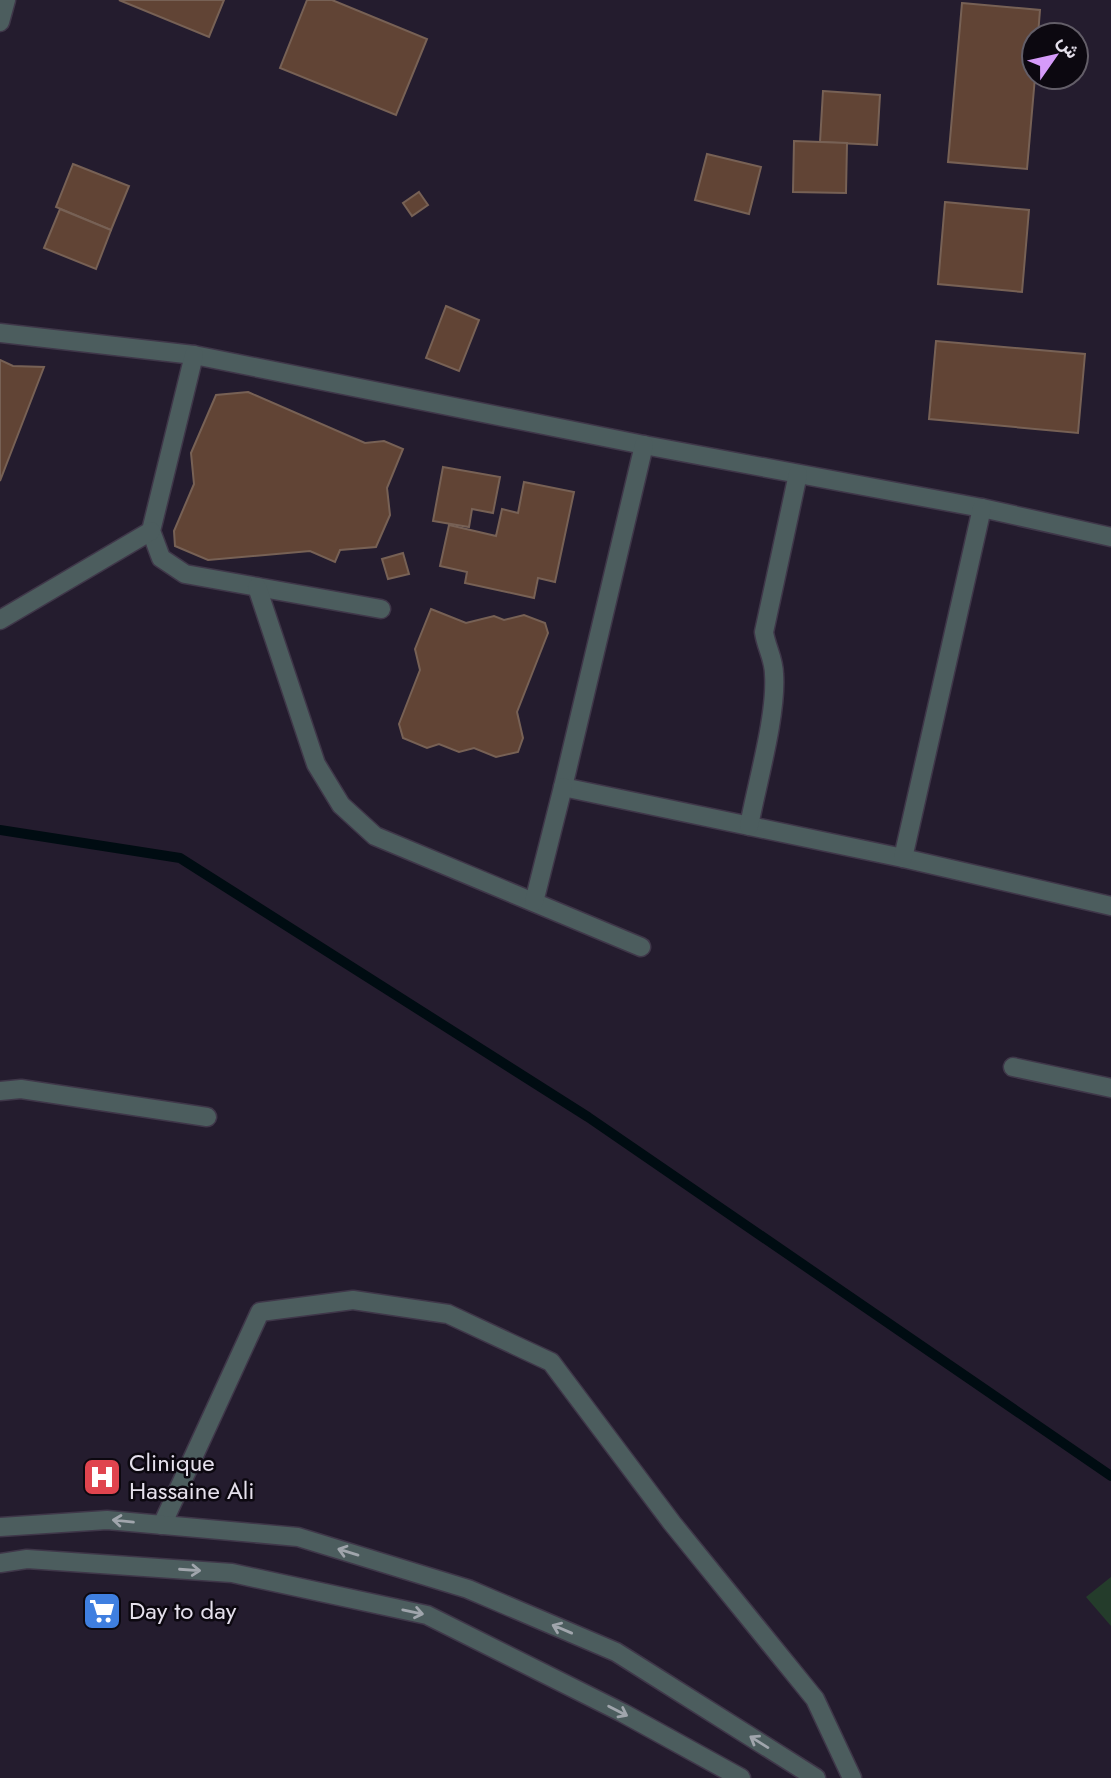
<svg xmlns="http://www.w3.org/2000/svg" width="1111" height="1778" viewBox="0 0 1111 1778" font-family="Jost,Vazirmatn,sans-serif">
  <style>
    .pitch { fill: #243c2b }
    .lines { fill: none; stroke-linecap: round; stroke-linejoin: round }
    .stream { stroke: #000c12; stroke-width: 10 }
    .building { fill: #614435; stroke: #776155; stroke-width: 2 }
    .lane-casing { stroke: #3f3749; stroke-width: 21 }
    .street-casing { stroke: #3f3749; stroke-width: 21 }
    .lane { stroke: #4c5d5e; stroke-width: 18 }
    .street { stroke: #4c5d5e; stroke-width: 18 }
    .oneway { stroke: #a0a5ac }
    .labels { text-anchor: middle; stroke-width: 5; stroke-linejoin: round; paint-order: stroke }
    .poi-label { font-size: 24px; fill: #e5e0ec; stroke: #0c0810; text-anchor: start }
  </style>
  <rect width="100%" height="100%" fill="#241c2e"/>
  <!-- pitch -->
  <path class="pitch" d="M1111,1577V1626L1086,1597Z"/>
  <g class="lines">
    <!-- stream -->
    <path class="stream" d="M0,830L180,858L588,1117L1111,1476"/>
  </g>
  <!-- building -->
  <g class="building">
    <path d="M119,0H224L209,37Z"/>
    <path d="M307,0H332L427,39L396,115L280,68Z"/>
    <path d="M962,3L1040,10L1038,35H1034L1035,77L1027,169L948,162Z"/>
    <path d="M823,91L880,95L877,145L820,142Z"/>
    <path d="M794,141L847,143L846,193L793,192Z"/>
    <path d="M707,154L761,167L749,214L695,200Z"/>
    <path d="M73,164L129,186L111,230L56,207Z"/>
    <path d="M419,192L428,205L412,216L403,203Z"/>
    <path d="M945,202L1029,210L1022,292L938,284Z"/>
    <path d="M60,209L111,230L96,269L44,248Z"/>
    <path d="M446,306L479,320L459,371L426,358Z"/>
    <path d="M936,341L1085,354L1078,433L929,419Z"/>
    <path d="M0,360L13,366L44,367L0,481Z"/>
    <path d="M248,392L365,443L384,441L403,449L387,488L390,515L376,547L340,550L335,562L310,551L208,560L175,546L174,531L194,484L191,453L216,395Z"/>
    <path d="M443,467L500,477L493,513L472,509L469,527L433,521Z"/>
    <path d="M524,482L574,492L555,582L538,578L534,598L465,583L467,572L440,566L449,525L496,536L502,509L518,513Z"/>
    <path d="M403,553L409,574L388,579L382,559Z"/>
    <path d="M431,609L466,623L494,616L504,620L524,615L545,623L548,633L517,712L523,738L518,752L496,757L474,748L459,752L439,744L427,748L403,738L399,724L420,670L415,649Z"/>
  </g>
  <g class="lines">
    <defs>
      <path id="lane" d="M0,22L6,0"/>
      <g id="street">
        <path d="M0,333L194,355L644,445L982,508L1111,537"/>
        <path d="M194,355L151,531L161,558L185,574L381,609"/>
        <path d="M644,445L563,787L903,858L1111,906"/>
        <path d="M257,587L316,764L341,805L375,836L641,947"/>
        <path d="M0,620L151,531"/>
        <path d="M749,826C757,783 777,715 774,674C774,659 766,647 764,632L798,474"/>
        <path d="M903,858L982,508"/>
        <path d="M534,902L563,787"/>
        <path d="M1013,1067L1111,1088"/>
        <path d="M0,1091L21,1089L207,1117"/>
        <path d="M162,1525L260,1312L353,1300L448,1314L551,1362L672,1523L815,1699L852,1778"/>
        <path d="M0,1527L107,1520L298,1537L468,1589L616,1652L816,1778"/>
        <path d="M0,1563L27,1559L232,1573L427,1615L623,1713L741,1778"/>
      </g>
    </defs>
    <!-- lane casing -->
    <use href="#lane" class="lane-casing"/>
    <!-- street casing -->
    <use href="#street" class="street-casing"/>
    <!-- lane -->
    <use href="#lane" class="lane"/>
    <!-- street -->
    <use href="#street" class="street"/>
  </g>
  <!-- one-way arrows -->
  <defs><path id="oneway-shaft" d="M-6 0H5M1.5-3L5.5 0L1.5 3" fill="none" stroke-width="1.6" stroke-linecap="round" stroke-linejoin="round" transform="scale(1.75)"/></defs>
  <g class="oneway">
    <use href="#oneway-shaft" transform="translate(123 1521) rotate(-174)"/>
    <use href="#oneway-shaft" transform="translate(348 1552) rotate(-163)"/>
    <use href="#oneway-shaft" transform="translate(190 1570) rotate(4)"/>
    <use href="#oneway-shaft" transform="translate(413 1612) rotate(12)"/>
    <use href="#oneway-shaft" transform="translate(562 1629) rotate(-157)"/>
    <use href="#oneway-shaft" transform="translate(618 1711) rotate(27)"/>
    <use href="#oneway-shaft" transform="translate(759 1742) rotate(-148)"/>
  </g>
  <!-- icons -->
  <defs>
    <symbol id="hospital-square" viewBox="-11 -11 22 22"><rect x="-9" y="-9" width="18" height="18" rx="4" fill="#e0444e" stroke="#0c0810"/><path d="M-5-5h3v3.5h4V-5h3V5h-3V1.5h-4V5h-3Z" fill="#fff"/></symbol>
    <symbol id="supermarket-square" viewBox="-11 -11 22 22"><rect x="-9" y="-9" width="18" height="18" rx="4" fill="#3f7fe0" stroke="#0c0810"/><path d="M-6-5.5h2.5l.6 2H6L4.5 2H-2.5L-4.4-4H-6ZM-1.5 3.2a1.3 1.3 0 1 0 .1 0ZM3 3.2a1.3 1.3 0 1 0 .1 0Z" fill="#fff"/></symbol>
  </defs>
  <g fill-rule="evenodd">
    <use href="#hospital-square" x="80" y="1455" width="44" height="44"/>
    <use href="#supermarket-square" x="80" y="1589" width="44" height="44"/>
  </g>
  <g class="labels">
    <!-- poi labels -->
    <g class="poi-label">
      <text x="129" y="1471">Clinique<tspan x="129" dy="28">Hassaine Ali</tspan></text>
      <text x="129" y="1619">Day to day</text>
    </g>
  </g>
  <!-- north arrow -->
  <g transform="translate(1055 56) rotate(56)"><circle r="33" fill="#0c0810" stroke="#635e68" stroke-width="2"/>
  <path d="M0-5L12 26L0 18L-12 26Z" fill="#d69bfa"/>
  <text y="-10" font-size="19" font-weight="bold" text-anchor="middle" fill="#e5e0ec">ش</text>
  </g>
</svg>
